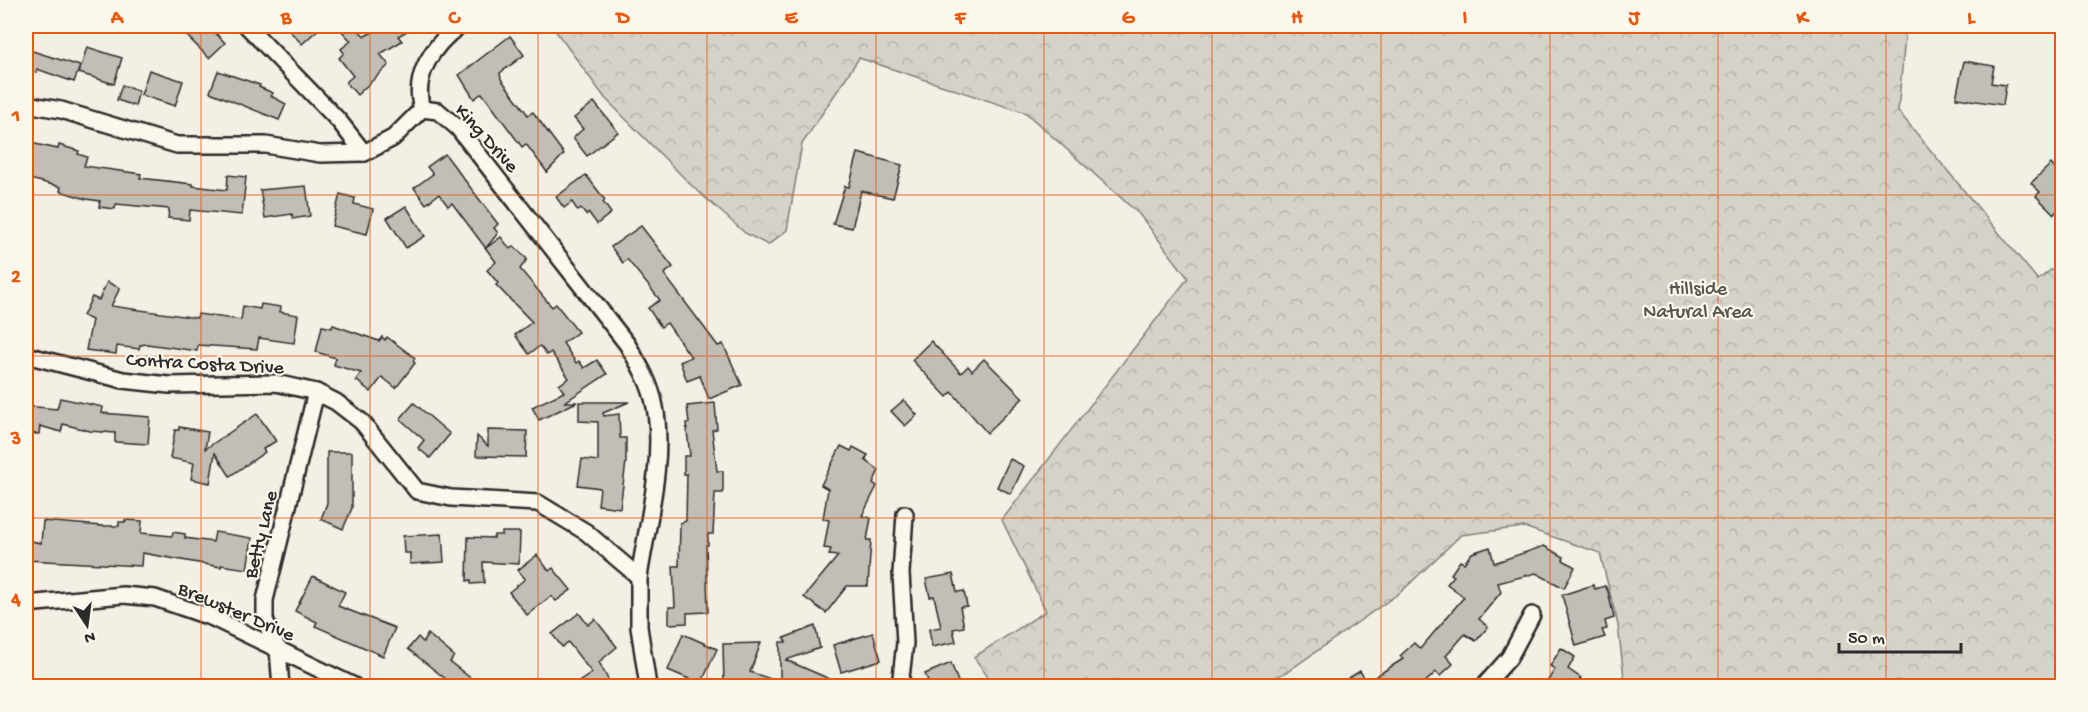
<svg xmlns="http://www.w3.org/2000/svg" width="2088" height="712" viewBox="0 0 2088 712" font-family="'Gochi Hand',sans-serif">
  <style>
    .forest { fill: url(#forest-crowns); stroke: #807e7a; stroke-width: 1.5 }
    .building { fill: #c0beb6; stroke: #2b2b2b; stroke-width: 1.5 }
    .lines { fill: none; stroke-linecap: round; stroke-linejoin: round }
    .minor-casing { stroke: #2b2b2b; stroke-width: 20 }
    .minor { stroke: #fbf7ec; stroke-width: 15 }
    .grid { fill: none; stroke: #e8590c; stroke-width: 1.5; stroke-opacity: 0.55 }
    .labels { text-anchor: middle; stroke-width: 4.5; stroke-linejoin: round; paint-order: stroke }
    .street-label { font-size: 20px; fill: #2b2b2b; stroke: #fbf7ec }
    .park-label { font-size: 20px; fill: #565552; stroke: #fbf7ec }
    .neatline { fill: none; stroke: #e8590c; stroke-width: 2 }
    .grid-label { font-size: 20px; text-anchor: middle; font-weight: bold; fill: #e8590c }
  </style>
  <defs>
    <pattern id="forest-crowns" width="20" height="18" patternUnits="userSpaceOnUse" patternTransform="scale(1.5)"><rect width="20" height="18" fill="#d5d2c9"/><path d="M2 6a3 3 0 1 1 6 0M12 15a3 3 0 1 1 6 0" fill="none" stroke="#b7b4ad"/></pattern>
  </defs>
  <rect width="100%" height="100%" fill="#f3efe4"/>
  <filter id="ink" filterUnits="userSpaceOnUse"><feTurbulence type="fractalNoise" baseFrequency=".0167" numOctaves="2"/><feDisplacementMap in="SourceGraphic" scale="12" xChannelSelector="R" yChannelSelector="G"/><feConvolveMatrix kernelMatrix="1 2 1 2 8 2 1 2 1" color-interpolation-filters="sRGB"/></filter>
  <g filter="url(#ink)">
    <!-- forest -->
    <path class="forest" d="M552,26H1906L1898,111L2038,280L2062,261V686H1625L1618,625L1600,553L1524,527L1461,535L1402,591L1287,672L1253,686H994L974,657L1046,611L1002,520L1188,278L1139,214L1026,113L859,58L802,144L787,230L768,245L745,233L691,185L605,98Z"/>
    <!-- building -->
    <g class="building">
      <path d="M177,26H209L225,43L209,58Z"/>
      <path d="M285,26H322L302,44Z"/>
      <path d="M337,26H353L365,36L384,26H416L398,36L402,41L380,54L389,65L357,95L346,82L353,76L339,58L344,53L341,49L351,41Z"/>
      <path d="M510,36L524,55L500,73L501,79L528,115L533,112L564,154L547,172L526,144L522,147L482,93L474,99L459,75Z"/>
      <path d="M87,47L122,58L114,84L79,73Z"/>
      <path d="M26,49L80,66L74,82L37,69V72L26,70Z"/>
      <path d="M1964,61L1994,66L1991,83L2006,85L2003,105L1956,98Z"/>
      <path d="M149,70L183,81L175,106L141,95Z"/>
      <path d="M218,71L260,85L259,87L273,93L271,96L286,104L279,120L210,92Z"/>
      <path d="M122,85L139,91L135,106L117,100Z"/>
      <path d="M594,102L618,132L587,156L573,138L583,129L574,118Z"/>
      <path d="M26,142L58,149L59,145L79,151L78,154L87,157L84,166L141,174L140,178L193,184V186L227,190L228,175L246,177L242,215L190,210L189,220L168,218L169,209L116,204L115,209L99,207L100,201L86,199L60,191L61,187L26,178Z"/>
      <path d="M858,153L902,165L893,198L861,191L852,228L833,224L845,186L849,187Z"/>
      <path d="M445,154L498,224L494,228L498,233L486,248L501,237L510,249L514,246L527,259L520,269L552,307L556,304L578,332L563,343L576,363L579,361L584,368L597,360L607,374L565,402H577L539,420L532,407L564,392L559,385L569,378L551,352L547,355L540,346L529,354L515,335L532,322L496,285L498,283L487,270L496,262L452,203L448,206L439,194L426,204L414,188L433,174L427,167Z"/>
      <path d="M2051,164L2062,177V206L2054,214L2036,196L2040,192L2031,183Z"/>
      <path d="M586,175L605,200L603,202L611,213L597,224L589,213L586,215L581,209L578,211L572,202L564,208L556,197Z"/>
      <path d="M306,186L310,216L293,219L292,214L265,218L260,190Z"/>
      <path d="M340,194L355,198L354,204L373,209L367,234L332,226Z"/>
      <path d="M406,206L425,236L406,248L387,218Z"/>
      <path d="M641,226L673,267L664,274L718,346L723,344L742,385L709,399L700,376L687,381L680,362L691,357L667,323L661,327L648,308L660,300L627,259L623,263L611,247Z"/>
      <path d="M107,282L120,288L111,306L197,318L198,314L241,320L243,306L260,309L261,304L281,307L280,312L298,315L294,343L259,338L257,349L198,345L197,351L147,344L140,345L139,349L117,346L116,354L86,350L92,320L83,316L92,297L99,300Z"/>
      <path d="M333,325L379,341L382,337L385,340L387,337L415,358L413,361L415,363L396,388L382,377L371,392L356,380L361,373L334,365L336,358L316,352L322,326L332,328Z"/>
      <path d="M931,341L961,373L968,366L972,371L984,359L1023,398L987,433L952,392L947,397L912,360Z"/>
      <path d="M60,398L103,407L102,413L150,417L148,444L115,442V433L90,431L63,424L61,432L40,426L39,434L26,433V406L57,409Z"/>
      <path d="M904,400L917,415L905,426L891,411Z"/>
      <path d="M579,402H629L603,413L604,416L619,414L620,438H626V462L620,508L598,505L600,488L578,485L582,459L598,461V422L579,421Z"/>
      <path d="M414,403L450,434L430,458L418,448L424,440L400,419Z"/>
      <path d="M715,403L717,429L712,430L717,471H723V493H715L713,534H708V545H706L708,612L687,613V623L669,624V607H675L673,566H679L680,523L686,521L687,474H684V456H690L686,423H689L687,406Z"/>
      <path d="M257,414L276,441L263,449L265,452L230,476L215,453L210,483L191,479L194,463L170,458L175,430H179V427L208,432L205,449Z"/>
      <path d="M488,430L527,431L526,457L476,456L477,436L488,446Z"/>
      <path d="M841,446L851,451L853,447L868,455L865,460L879,470L873,483L877,486L862,516L871,518L867,540H871L868,586H847L826,613L804,597L838,556L829,555L831,549L824,548L829,520L823,519L828,489L821,485Z"/>
      <path d="M327,452H352V508L343,529L321,519L327,503Z"/>
      <path d="M1010,459L1024,466L1011,494L997,487Z"/>
      <path d="M125,520L142,521L141,533L172,536L173,532L185,534V538L213,542L215,532L252,538L247,569L221,565V567L142,553L141,566L26,560V540L41,543L43,521L102,526H119V522H125Z"/>
      <path d="M502,532H520L519,564L483,562L484,583L471,584V580L467,581L468,537L494,538V535H502Z"/>
      <path d="M442,534L444,562L410,564V553H404L403,536Z"/>
      <path d="M1544,546L1564,557L1563,560L1575,567L1564,588L1536,573L1498,583L1501,592L1479,619L1488,627L1476,641L1465,634L1446,656L1453,664L1440,676L1436,672L1420,687H1334L1360,671L1367,682L1403,659L1400,656L1414,643L1420,649L1464,597L1447,584L1454,576L1451,574L1460,561L1464,563L1472,553L1490,547L1494,563Z"/>
      <path d="M537,555L549,571L553,568L571,590L556,601L551,596L527,615L509,592L525,579L518,570Z"/>
      <path d="M953,574L957,592L964,591L967,606L960,607L964,627L953,629L956,642L932,647L929,629L941,627L934,596L930,597L926,579Z"/>
      <path d="M313,576L345,592L338,606L395,628L383,656L315,626L317,622L295,611Z"/>
      <path d="M1593,585L1595,589L1605,586L1608,591L1614,618L1605,621L1607,629L1602,630L1605,637L1576,646L1562,595Z"/>
      <path d="M579,613L588,625L595,619L617,647L599,662L612,687H571L592,673L568,642L562,647L552,634Z"/>
      <path d="M815,626L820,648L786,660L848,687H805L806,683L786,684L785,687H724L723,644L761,643L750,672L780,682V642H786L784,638Z"/>
      <path d="M873,633L881,660L841,672L833,645Z"/>
      <path d="M428,634L454,656L450,662L482,687H456L408,649L418,637L423,642Z"/>
      <path d="M683,634L717,649L701,684L668,670Z"/>
      <path d="M1561,648L1575,657L1568,669L1581,678L1575,687H1544L1555,669L1550,666Z"/>
      <path d="M951,663L960,687H931L925,674Z"/>
    </g>
    <g class="lines">
      <defs>
        <g id="minor">
          <path d="M247,26L339,121L364,153"/>
          <path d="M26,104L61,110L177,145H266L320,154L364,153L393,138L422,109"/>
          <path d="M422,109L438,111L458,128L627,344C639,364 651,384 655,407C665,459 647,525 639,577"/>
          <path d="M422,109C412,76 433,45 459,26"/>
          <path d="M26,355L123,380L169,385L276,383L316,392L336,402L362,422L417,491L451,498L538,503L586,532L639,577V627L648,686"/>
          <path d="M26,604L123,595L155,598L213,618L354,686"/>
          <path d="M281,686L278,650L265,620V600L316,392"/>
          <path d="M900,686L905,643L901,573L905,514"/>
          <path d="M1484,686L1509,658L1532,615"/>
        </g>
      </defs>
      <!-- minor casing -->
      <use href="#minor" class="minor-casing"/>
      <!-- minor -->
      <use href="#minor" class="minor"/>
    </g>
  </g>
  <!-- grid -->
  <path class="grid" d="M201,26V686M370,26V686M538,26V686M707,26V686M876,26V686M1044,26V686M1212,26V686M1381,26V686M1550,26V686M1718,26V686M1886,26V686M26,195H2062M26,356H2062M26,518H2062"/>
  <g class="labels">
    <!-- street labels -->
    <g class="street-label">
      <text transform="translate(488 137) rotate(48)" y="7">King Drive</text>
      <text transform="translate(205 362) rotate(3)" y="7">Contra Costa Drive</text>
      <text transform="translate(259 534) rotate(-76)" y="7">Betty Lane</text>
      <text transform="translate(237 610) rotate(23)" y="7">Brewster Drive</text>
    </g>
    <!-- park labels -->
    <g class="park-label">
      <text x="1698" y="294">Hillside<tspan x="1698" dy="23">Natural Area</tspan></text>
    </g>
  </g>
  <!-- margin -->
  <rect width="2088" height="712" fill="none" stroke="#fbf7ec" stroke-width="66"/>
  <!-- north arrow -->
  <g transform="translate(87 625) rotate(167)" stroke="#fbf7ec" stroke-width="4.5" paint-order="stroke">
  <path d="M0-4.5L10 22L0 15L-10 22Z" fill="#2b2b2b"/>
  <text y="-9" font-size="16" font-weight="bold" text-anchor="middle" fill="#2b2b2b">N</text>
  </g>
  <!-- scale -->
  <path d="M1839 643v9h122v-9" fill="none" stroke="#2b2b2b" stroke-width="3"/>
  <text x="1848" y="643" font-size="18" fill="#2b2b2b" stroke="#fbf7ec" stroke-width="4.5" paint-order="stroke">50 m</text>
  <rect x="33" y="33" width="2022" height="646" class="neatline"/>
  <g class="grid-label">
    <text x="117" y="23">A</text>
    <text x="286" y="23">B</text>
    <text x="454" y="23">C</text>
    <text x="623" y="23">D</text>
    <text x="791" y="23">E</text>
    <text x="960" y="23">F</text>
    <text x="1128" y="23">G</text>
    <text x="1297" y="23">H</text>
    <text x="1465" y="23">I</text>
    <text x="1634" y="23">J</text>
    <text x="1802" y="23">K</text>
    <text x="1971" y="23">L</text>
    <text x="16" y="121">1</text>
    <text x="16" y="282">2</text>
    <text x="16" y="444">3</text>
    <text x="16" y="605">4</text>
  </g>
</svg>
